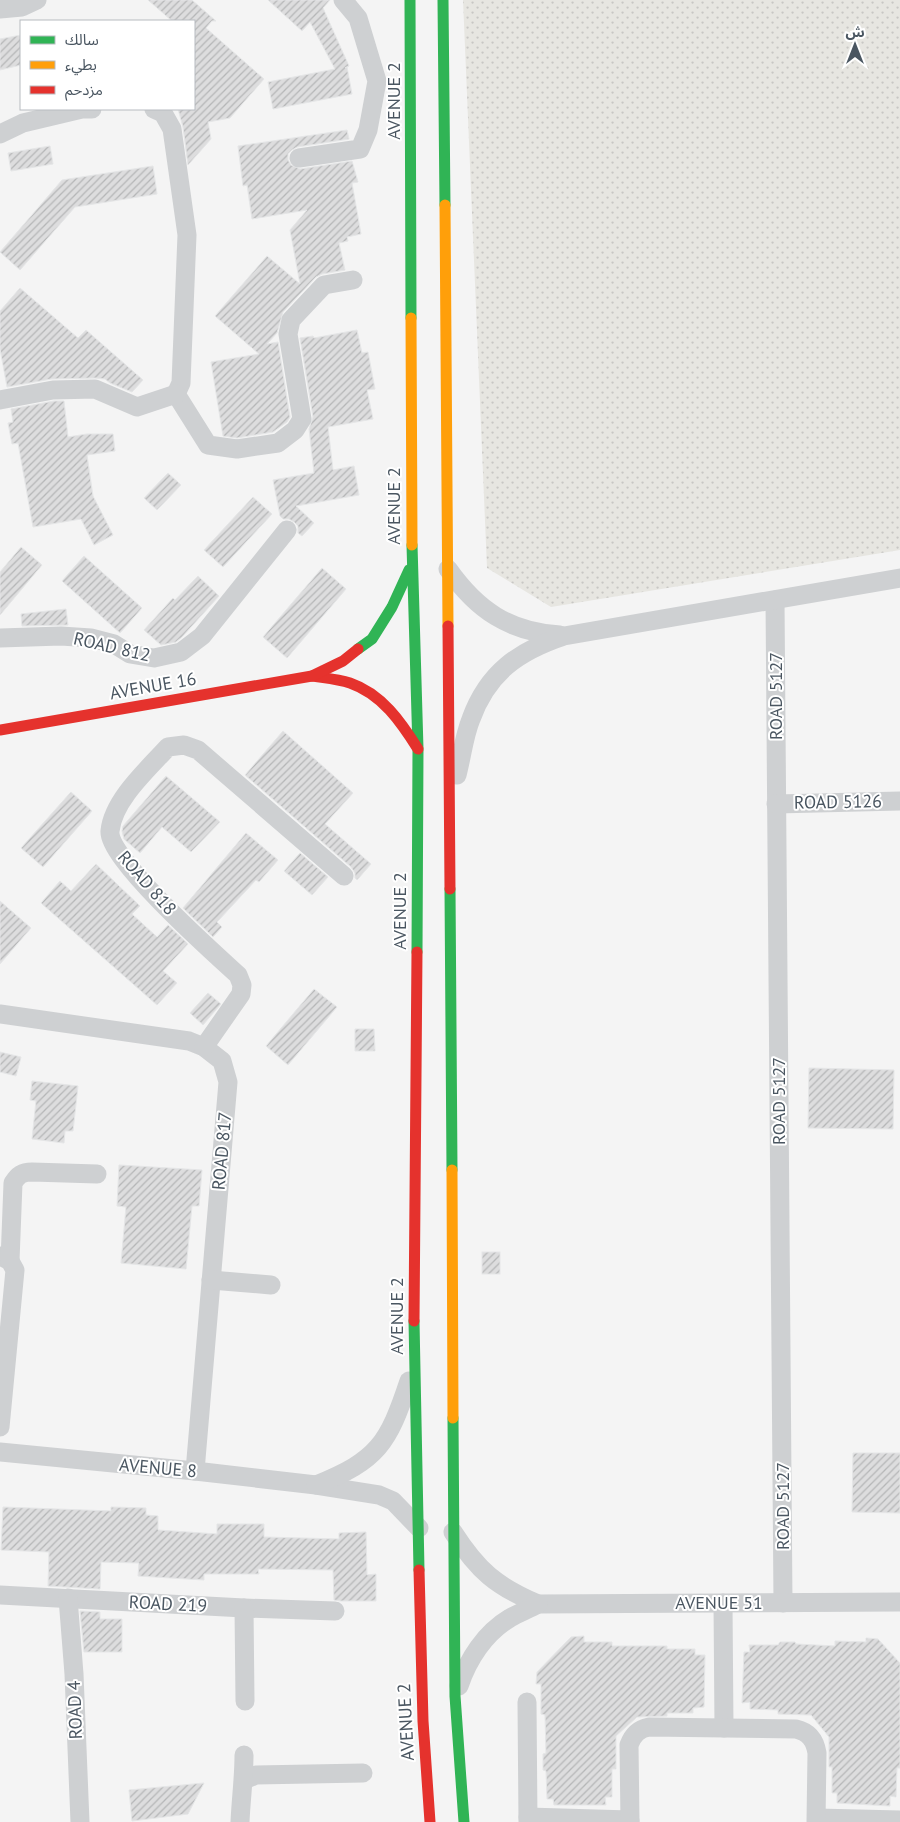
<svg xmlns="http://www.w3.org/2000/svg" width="900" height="1822" viewBox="0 0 900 1822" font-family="'PT Sans','Noto Sans Arabic',sans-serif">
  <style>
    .sand { fill: url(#sand-dots) }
    .building { fill: url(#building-hatch); stroke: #e5e6e7 }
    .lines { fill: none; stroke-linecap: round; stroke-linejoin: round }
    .street { stroke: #ced0d2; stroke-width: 19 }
    .fast { stroke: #30b455; stroke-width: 11 }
    .slow { stroke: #ff9f0a; stroke-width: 11 }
    .jam { stroke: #e5322d; stroke-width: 11 }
    .labels { text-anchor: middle; stroke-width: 4; stroke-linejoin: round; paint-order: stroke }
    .street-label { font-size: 18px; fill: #4a5661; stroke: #fff }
  </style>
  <defs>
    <pattern id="sand-dots" width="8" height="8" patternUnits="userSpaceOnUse" patternTransform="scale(1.25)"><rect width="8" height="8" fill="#e7e6e1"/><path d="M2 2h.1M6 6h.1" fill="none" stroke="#c8c7c4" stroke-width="1.8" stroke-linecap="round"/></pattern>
    <pattern id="building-hatch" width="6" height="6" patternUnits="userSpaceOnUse" patternTransform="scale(1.25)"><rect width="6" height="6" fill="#ddddde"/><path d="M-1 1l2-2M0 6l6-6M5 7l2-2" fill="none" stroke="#b5b6b7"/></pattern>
  </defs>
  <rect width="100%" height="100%" fill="#f4f4f4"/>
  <!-- sand -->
  <path class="sand" d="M463,0H900V550L551,607L487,568Z"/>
  <!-- building -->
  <g class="building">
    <path d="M148,0H192L216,21H212L206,28L264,79L230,118L208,122L211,139L188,165L183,127L178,109H194V21H172Z"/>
    <path d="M268,0H330L323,8L349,66L345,68L347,67L352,94L273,109L268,82L335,69L310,22L302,31Z"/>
    <path d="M21,35V65L0,70V39Z"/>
    <path d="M347,130L349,139L297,147L292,150L288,154V160L291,165L300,169L352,161L358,182L352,183L361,234L347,237L348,241L339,243L345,270L322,274L316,277L283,312L277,333L267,344L278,342L290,417L287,422L273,432L237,438L223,436L211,362L259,354L215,316L267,256L300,284L290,230L307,210L252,219L247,185L243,186L238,146Z"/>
    <path d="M50,146L53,164L11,171L8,153Z"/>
    <path d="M153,166L157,194L75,207L20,270L0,252L62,180Z"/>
    <path d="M20,288L78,338L86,330L143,380L132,392L110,383L105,379L95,378L51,379L7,387L0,349V311Z"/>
    <path d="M357,330L362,353L368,352L375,389L367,390L373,419L328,427L333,470L354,466L359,495L296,506L314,523L302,536L298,533V526L294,522L289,519H283L280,516L273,480L314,473L309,429L313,417L300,338L313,336L314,338Z"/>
    <path d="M54,401H64L68,437L87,434H113L115,451L87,455L93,496L113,535L94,545L81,519L33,527L18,443L12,444L8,423L13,422L11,409Z"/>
    <path d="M168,473L181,485L157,510L144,498Z"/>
    <path d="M253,497L272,514L223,567L204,550Z"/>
    <path d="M21,547L42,565L0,615V572Z"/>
    <path d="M84,556L142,608L120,633L62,581Z"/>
    <path d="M322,568L346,589L287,658L263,637Z"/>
    <path d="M198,576L219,596L182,637L176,642L161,645L144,630L173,598L175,600Z"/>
    <path d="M66,609L68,625L22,626L21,614Z"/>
    <path d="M283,731L353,793L325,824L371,864L357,880L355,878V873L351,867L245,775Z"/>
    <path d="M166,776L220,822L191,852L162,827L140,853L124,839L122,831L123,826Z"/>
    <path d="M71,792L92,811L43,867L21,848Z"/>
    <path d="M246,833L278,860L259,882L256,880L217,922L222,927L213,937L183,908Z"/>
    <path d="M300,853L328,877L312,895L284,871Z"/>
    <path d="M96,864L140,906L132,914L157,937L168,925L188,944L163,971L177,983L157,1005L41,903L60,881L71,891Z"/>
    <path d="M0,901L31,928L0,964Z"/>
    <path d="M314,989L337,1007L288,1065L266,1046Z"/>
    <path d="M208,993L221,1004L203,1025L190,1013Z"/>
    <path d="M355,1029H374L375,1051H355Z"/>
    <path d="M0,1052L21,1057L16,1076L0,1072Z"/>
    <path d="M809,1068L894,1070L893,1129L808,1128Z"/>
    <path d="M32,1081L78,1086L73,1131H65L64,1143L32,1139L36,1101L30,1100Z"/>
    <path d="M119,1165L202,1170L199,1206H192L186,1269L121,1263L126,1207L117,1206Z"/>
    <rect x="482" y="1252" width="18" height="22"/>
    <path d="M853,1453H900V1513L852,1512Z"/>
    <path d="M3,1507L111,1511V1507L146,1508V1515L158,1516V1530L217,1534V1524H264V1537L339,1539V1533L366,1532L367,1575L376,1574V1601H341L334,1600L333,1570L258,1569L259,1574H204V1580L138,1576L139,1563L101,1562L100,1589L48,1586L49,1552L1,1550Z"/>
    <path d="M80,1611L100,1612V1619H122V1652H84Z"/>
    <path d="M584,1636V1642H612V1646H667V1649H695V1655H705L704,1707L693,1708V1713H667V1716L637,1717L616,1736V1769H612V1797H605L606,1805H554L553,1799H547L546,1771L543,1770V1754L546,1753L545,1715L541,1714V1684H536L537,1672L571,1637Z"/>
    <path d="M866,1638L878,1639L900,1663V1768H897L896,1797L890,1796V1806L837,1803V1793H832V1767H829V1737L811,1715L778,1714V1710L750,1709V1702L742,1703L744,1652H750L749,1645H778L780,1642H795L796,1644L835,1646V1641L866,1642Z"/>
    <path d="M204,1783L188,1814L132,1821L129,1790Z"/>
  </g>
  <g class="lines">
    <!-- street -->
    <g class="street">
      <path d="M0,9L22,7L37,0"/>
      <path d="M154,109L163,113L172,129L187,235L181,383L176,394"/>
      <path d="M0,134L23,123L82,109H92"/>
      <path d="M299,158L360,149L368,130L377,81L358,18L343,0"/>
      <path d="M176,394L208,445L237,449L278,443L295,430L302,419L288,334L291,320L324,285L353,280"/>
      <path d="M0,400L53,390L95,389L137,407L176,394"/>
      <path d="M448,569C477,610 509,632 560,635"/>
      <path d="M775,600L783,1603"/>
      <path d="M0,638L61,636L91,638L114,644L130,654L154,658L181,652L202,636L287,530"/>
      <path d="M457,775C462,756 464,736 471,719C488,672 519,651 564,636L900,578"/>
      <path d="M776,804L900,801"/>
      <path d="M0,1014L189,1041L204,1047L222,1061L228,1082L195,1471"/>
      <path d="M204,1047L241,994L242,985L238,975C215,954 107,858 110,831C113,800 148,769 168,747L184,745L198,750L344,876"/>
      <path d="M0,1256L10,1261L15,1270L0,1427"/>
      <path d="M10,1261L13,1183C18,1175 22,1172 32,1172L97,1174"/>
      <path d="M211,1280L271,1285"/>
      <path d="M0,1452L195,1471L316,1485L379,1495L393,1501L419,1528"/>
      <path d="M316,1485C378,1460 388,1444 409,1381"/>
      <path d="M453,1532C478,1571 496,1586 538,1604L900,1602"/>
      <path d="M0,1595L244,1608L335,1611"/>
      <path d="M68,1598L74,1674L80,1822"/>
      <path d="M723,1603L724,1728"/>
      <path d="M244,1608L245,1701"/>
      <path d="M459,1686C468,1659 485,1633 510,1618C519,1613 529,1609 538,1604"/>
      <path d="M527,1702L528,1822"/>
      <path d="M244,1780L256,1775L363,1773"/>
      <path d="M528,1817L630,1820"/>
      <path d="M817,1818L900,1820"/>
      <path d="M240,1822C241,1799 244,1778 244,1755"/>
      <path d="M630,1822L629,1745C633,1734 639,1729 649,1727L796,1729C809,1732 815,1740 817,1753L816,1822"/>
    </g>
    <!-- fast -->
    <g class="fast">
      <path d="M410,0L411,318"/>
      <path d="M443,0L445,205"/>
      <path d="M412,545L418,749L417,952"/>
      <path d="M358,649L372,639L392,607L409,570"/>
      <path d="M450,889L452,1170"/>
      <path d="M414,1321L419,1570"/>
      <path d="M453,1418L455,1696L464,1822"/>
    </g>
    <!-- slow -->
    <g class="slow">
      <path d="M445,205L448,626"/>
      <path d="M411,318L412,545"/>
      <path d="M452,1170L453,1418"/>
    </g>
    <!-- jam -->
    <g class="jam">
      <path d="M448,626L450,889"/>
      <path d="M312,676C325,678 338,679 350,683C382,694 401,722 418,749"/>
      <path d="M0,730L312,676L343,661L358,649"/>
      <path d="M414,1321L417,952"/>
      <path d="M419,1570L423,1721L430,1822"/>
    </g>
  </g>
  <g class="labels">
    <!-- street labels -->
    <g class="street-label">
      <text transform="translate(394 101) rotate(-90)" y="6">AVENUE 2</text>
      <text transform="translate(394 506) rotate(-90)" y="6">AVENUE 2</text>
      <text transform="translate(112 647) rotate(13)" y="6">ROAD 812</text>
      <text transform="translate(153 686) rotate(-10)" y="6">AVENUE 16</text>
      <text transform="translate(776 696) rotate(-90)" y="6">ROAD 5127</text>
      <text transform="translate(838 802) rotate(-1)" y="6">ROAD 5126</text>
      <text transform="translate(147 883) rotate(49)" y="6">ROAD 818</text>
      <text transform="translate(400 911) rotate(-90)" y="6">AVENUE 2</text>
      <text transform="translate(779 1101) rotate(-90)" y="6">ROAD 5127</text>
      <text transform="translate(222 1151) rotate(-85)" y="6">ROAD 817</text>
      <text transform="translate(397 1316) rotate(-90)" y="6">AVENUE 2</text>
      <text transform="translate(158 1468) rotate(5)" y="6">AVENUE 8</text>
      <text transform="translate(783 1506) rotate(-90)" y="6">ROAD 5127</text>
      <text x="719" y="1609">AVENUE 51</text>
      <text transform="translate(168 1604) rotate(3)" y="6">ROAD 219</text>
      <text transform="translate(75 1710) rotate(-92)" y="6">ROAD 4</text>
      <text transform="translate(406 1722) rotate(-93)" y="6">AVENUE 2</text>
    </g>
  </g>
  <!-- legend -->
  <rect x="20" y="20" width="175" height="90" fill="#ffffff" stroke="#b7bbc0"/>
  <rect x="30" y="36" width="25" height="8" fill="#30b455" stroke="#b7bbc0"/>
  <text x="65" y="45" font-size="15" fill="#4a5661">سالك</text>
  <rect x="30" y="61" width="25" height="8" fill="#ff9f0a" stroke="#b7bbc0"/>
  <text x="65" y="70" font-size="15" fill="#4a5661">بطيء</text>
  <rect x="30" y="86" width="25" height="8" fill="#e5322d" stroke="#b7bbc0"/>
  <text x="65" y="95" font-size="15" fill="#4a5661">مزدحم</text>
  <!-- north arrow -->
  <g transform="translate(855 45)" stroke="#ffffff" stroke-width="4" paint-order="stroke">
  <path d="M0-4L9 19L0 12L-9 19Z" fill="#4a5661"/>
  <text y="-8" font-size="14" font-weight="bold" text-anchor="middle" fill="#4a5661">ش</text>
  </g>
</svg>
